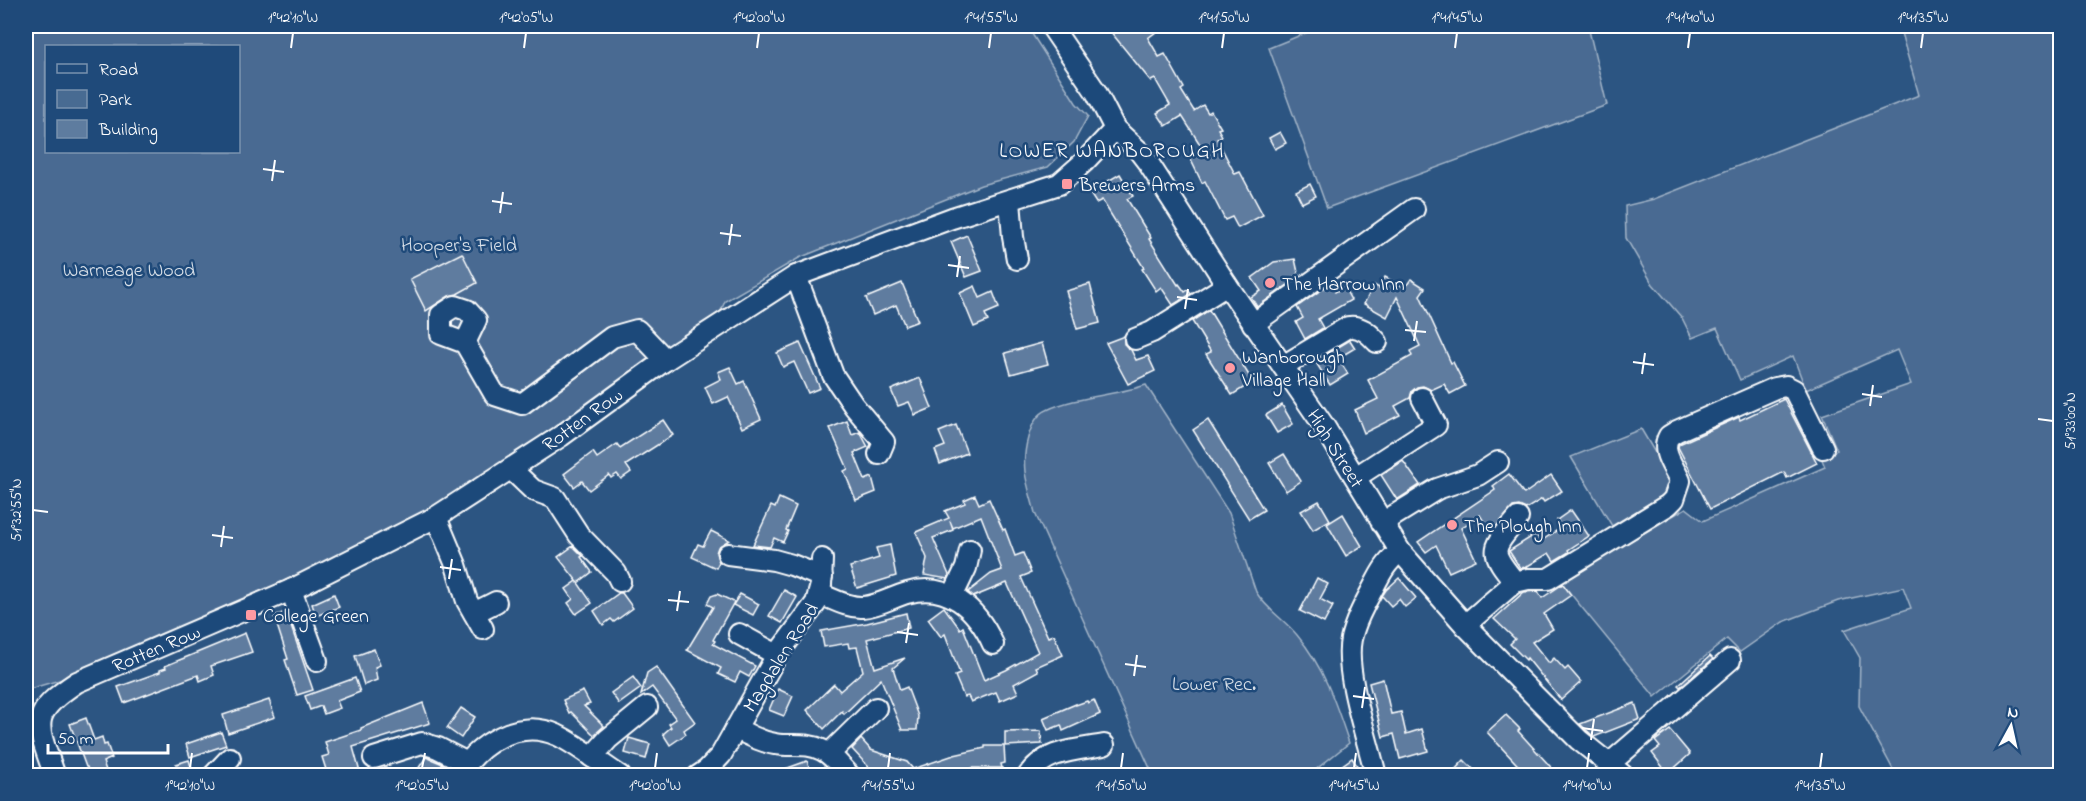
<svg xmlns="http://www.w3.org/2000/svg" width="2086" height="801" viewBox="0 0 2086 801" font-family="'Indie Flower',sans-serif">
  <style>
    .green { fill: #486b92; stroke: #a4b5c8; stroke-width: 1.5; fill-rule: evenodd }
    .building { fill: #5e7c9f; stroke: #fff; stroke-width: 1.5 }
    .lines { fill: none; stroke-linecap: round; stroke-linejoin: round }
    .minor-casing { stroke: #fff; stroke-width: 24 }
    .minor { stroke: #1f4a7a; stroke-width: 20 }
    .ticks { fill: none; stroke: #fff; stroke-width: 2 }
    .poi-dot { fill: #ff9aa2; stroke: #1f4a7a; stroke-width: 2 }
    .labels { text-anchor: middle; stroke-width: 5; stroke-linejoin: round; paint-order: stroke }
    .poi-label { font-size: 20px; fill: #fff; stroke: #1f4a7a; text-anchor: start }
    .park-label { font-size: 20px; fill: #dae1e9; stroke: #1f4a7a }
    .street-label { font-size: 20px; fill: #fff; stroke: #1f4a7a }
    .neighbourhood-label { font-size: 21px; letter-spacing: 1.5px; fill: #fff; stroke: #1f4a7a }
    .neatline { fill: none; stroke: #fff; stroke-width: 2 }
    .ticks-label { font-size: 15px; text-anchor: middle; fill: #fff }
  </style>
  <rect width="100%" height="100%" fill="#2c5582"/>
  <filter id="ink" filterUnits="userSpaceOnUse"><feTurbulence type="fractalNoise" baseFrequency=".0167" numOctaves="2"/><feDisplacementMap in="SourceGraphic" scale="12" xChannelSelector="R" yChannelSelector="G"/><feConvolveMatrix kernelMatrix="1 2 1 2 8 2 1 2 1" color-interpolation-filters="sRGB"/></filter>
  <g filter="url(#ink)">
    <!-- green -->
    <g class="green">
      <path d="M26,26H1027L1076,103L1088,116L1074,142L1048,167L981,185L799,258L725,301L714,328L436,517L103,667L26,690ZM46,46H238V152H46Z"/>
      <path d="M1323,26H1588L1607,105L1327,208L1269,48Z"/>
      <path d="M1899,26H2060V775H1896L1859,706L1860,658L1844,630L1911,608L1903,587L1838,601L1783,622L1740,652L1727,639L1655,697L1561,582L1686,508L1703,521L1825,467L1821,457L1837,450L1822,415L1911,384L1897,350L1806,390L1793,356L1740,380L1717,328L1692,338L1682,318L1652,283L1626,238L1625,206L1654,199L1919,95Z"/>
      <path d="M1146,385L1229,513L1256,592C1267,610 1284,619 1297,635C1324,667 1336,704 1349,743L1309,775H1153L1035,513C1032,500 1027,486 1025,472C1023,454 1028,418 1047,410C1074,397 1116,395 1146,385Z"/>
      <path d="M1641,429L1670,478L1663,495L1612,526L1571,457Z"/>
    </g>
    <!-- building -->
    <g class="building">
      <path d="M1106,26H1164L1148,38L1159,57L1165,54L1184,88L1181,90L1194,111L1203,105L1208,113L1211,111L1221,128L1218,129L1222,136L1217,139L1235,174L1240,172L1263,215L1238,228L1232,217L1225,220L1205,181L1202,183L1189,156L1203,149L1182,116L1166,126L1157,113L1170,105L1155,79L1151,81L1149,79Z"/>
      <path d="M1280,132L1286,143L1275,149L1269,138Z"/>
      <path d="M1120,174L1133,196L1127,199L1151,238L1149,239L1178,285L1179,284L1185,292L1188,290L1191,294L1173,305L1161,287L1156,291L1142,269L1144,268L1102,200L1096,203L1089,192Z"/>
      <path d="M1310,184L1316,196L1302,203L1296,191Z"/>
      <path d="M967,235L982,271L966,277L951,242Z"/>
      <path d="M462,253L477,283L457,294L449,296L426,311L410,279Z"/>
      <path d="M1295,259L1299,277L1257,307L1251,297L1261,291L1252,278L1274,262Z"/>
      <path d="M1385,277L1405,288L1411,279L1425,288L1420,295L1451,363L1453,362L1465,386L1450,394L1444,384L1431,390L1423,386L1417,387L1412,391L1410,398L1395,406L1400,415L1364,433L1355,410L1378,399L1368,380L1412,356L1410,351L1420,346L1397,297L1387,317L1364,304L1374,285L1379,288Z"/>
      <path d="M902,283L918,321L905,326L896,305L873,315L866,298Z"/>
      <path d="M1331,283L1335,292L1344,287L1351,300L1318,319L1323,328L1305,339L1296,322L1303,318L1297,307Z"/>
      <path d="M1090,284L1100,323L1077,329L1066,291Z"/>
      <path d="M975,286L980,298L993,292L999,308L985,314L988,321L974,327L960,293Z"/>
      <path d="M1209,310L1253,382L1232,395L1206,354L1211,352L1192,321Z"/>
      <path d="M1124,336V344L1131,350L1136,360L1148,356L1155,371L1128,384L1106,343Z"/>
      <path d="M1350,340L1355,348L1338,358L1348,374L1330,385L1315,361Z"/>
      <path d="M800,343L820,388L808,393L794,362L783,367L777,353Z"/>
      <path d="M1042,343L1048,364L1011,374L1005,353Z"/>
      <path d="M730,367L738,384L744,381L761,419L742,428L728,397L713,404L705,387L721,379L718,372Z"/>
      <path d="M920,378L932,408L915,415L909,402L898,406L891,390Z"/>
      <path d="M1784,399L1817,463L1787,478L1784,472L1710,509L1678,447L1679,444L1739,417L1740,420Z"/>
      <path d="M1282,405L1293,424L1277,433L1266,415Z"/>
      <path d="M663,420L673,435L626,465L631,472L621,479L617,474L611,478L609,475L589,490L582,481L574,487L564,474L593,452L597,458L617,444L620,448Z"/>
      <path d="M1208,420L1264,510L1249,519L1193,430Z"/>
      <path d="M847,421L852,435L860,432L868,447L854,453L865,480L872,477L876,492L856,500L844,471L848,469L830,428Z"/>
      <path d="M956,425L967,453L940,464L935,450L945,446L939,432Z"/>
      <path d="M1284,454L1301,481L1286,491L1269,463Z"/>
      <path d="M1403,461L1420,485L1397,500L1381,475Z"/>
      <path d="M1509,474L1524,494L1551,475L1562,491L1544,502L1542,499L1526,509L1519,506L1513,507L1491,533L1480,515L1461,528L1476,560L1449,572L1436,545L1426,552L1418,542L1495,490L1493,486Z"/>
      <path d="M975,495L979,504L989,499L1003,530L1005,529L1015,556L1023,553L1031,573L1021,577L1048,637L1054,635L1063,655L1036,667L1038,671L1014,684L1018,693L1000,701L996,692L971,702L968,696L964,697L955,676L960,674L945,634L941,637L928,619L944,607L960,629L963,627L984,680L1006,670L1038,652L1007,583L973,597L968,592L991,574L1002,570L981,516L953,528L950,521L953,530L933,538L949,575L948,579L924,575L927,558L916,532L949,518L945,511L965,503L964,500Z"/>
      <path d="M779,498L796,506L786,530L788,531L783,542L774,538L770,547L753,545L771,506L775,508Z"/>
      <path d="M1319,501L1330,520L1313,530L1301,511Z"/>
      <path d="M1571,510L1589,536L1568,550L1569,552L1554,561L1549,553L1526,567L1520,568L1509,551L1536,534L1541,541L1562,527L1557,520Z"/>
      <path d="M1343,514L1362,546L1346,556L1327,524Z"/>
      <path d="M711,531L729,540L718,547L716,553L719,562L716,568L692,557L698,544L703,546Z"/>
      <path d="M890,545L896,576L857,588L850,567L879,558L876,548Z"/>
      <path d="M573,546L583,556L581,557L592,572L578,583L592,603L576,614L568,603L573,599L566,589L577,581L558,557Z"/>
      <path d="M1317,578L1328,584L1320,599L1333,606L1324,623L1300,611Z"/>
      <path d="M1399,578L1416,598L1405,607L1399,599L1391,606L1382,596L1386,590Z"/>
      <path d="M1563,584L1571,595L1544,614L1553,629L1532,642L1549,663L1554,658L1565,670L1568,667L1581,682L1561,700L1527,658L1526,660L1510,644L1515,639L1494,619L1524,592L1538,591L1542,598Z"/>
      <path d="M784,590L797,597L782,623L769,616Z"/>
      <path d="M619,593H622L633,608L614,622L611,619L603,625L594,611Z"/>
      <path d="M334,594L339,607L316,616L312,604Z"/>
      <path d="M717,594L734,602L713,640L715,641L713,644L755,666L749,677L740,672L735,682L718,674L721,668L687,650L713,607L707,604L711,596Z"/>
      <path d="M740,594L759,604L753,615L733,605Z"/>
      <path d="M286,612L313,690L297,695L285,660L288,659L274,616Z"/>
      <path d="M906,613L909,628L867,639L875,668L905,658L893,668L900,690L907,687L918,716L917,730H902L881,679L844,714L842,711L824,729L807,710L834,684L840,691L863,671L857,647L849,648L848,643L824,647L821,631L867,623Z"/>
      <path d="M245,633L252,652L211,666L214,675L200,681L198,675L124,703L118,687L160,672V670L166,668L165,666Z"/>
      <path d="M374,649L380,665L375,667L377,680L364,685L355,656Z"/>
      <path d="M1710,656L1713,659L1680,687L1678,685Z"/>
      <path d="M656,667L695,722L684,730L686,734L670,745L663,734L671,727L669,724L676,719L652,687L641,695L647,673Z"/>
      <path d="M633,677L641,688L619,704L611,693Z"/>
      <path d="M355,678L360,692L337,701L340,708L324,714L321,706L310,710L305,696Z"/>
      <path d="M1383,679L1391,714L1401,712L1406,734L1422,729L1428,751L1400,759L1394,734L1383,737L1369,683Z"/>
      <path d="M778,689L793,696L784,716L769,710Z"/>
      <path d="M583,691L590,704L584,706L604,726L594,735L571,712L569,713L563,700Z"/>
      <path d="M269,700L275,717L228,733L223,715Z"/>
      <path d="M1094,700L1100,714L1063,731L1061,725L1048,730L1043,718L1076,704V705L1087,701L1088,703Z"/>
      <path d="M423,703L430,723L353,747L361,776H328L322,757L329,755L325,742L361,730V728Z"/>
      <path d="M1635,703L1640,719L1594,737L1580,724Z"/>
      <path d="M461,708L475,717L461,738L447,728Z"/>
      <path d="M1506,715L1520,729L1518,731L1559,776H1528L1487,732Z"/>
      <path d="M86,718L94,740L102,737L104,745L107,744L112,758L103,762L108,776H90L87,767H86L70,724Z"/>
      <path d="M1670,730L1690,754L1668,774L1652,753L1660,747L1655,741Z"/>
      <path d="M1041,731L1042,744L1005,746V732Z"/>
      <path d="M221,732L226,745L190,757L186,744Z"/>
      <path d="M629,738L650,744L646,759L625,753Z"/>
      <path d="M861,739L871,750L907,762L913,769L954,755L985,748V746H1004L1005,763L1001,764L1002,768H973L946,776H877L852,749Z"/>
      <path d="M426,757L443,764L435,776H427L418,769Z"/>
      <path d="M1352,758L1364,776H1327Z"/>
      <path d="M189,760L194,776H180L176,764Z"/>
      <path d="M1464,760L1480,776H1449Z"/>
      <path d="M807,761L813,776H771V774Z"/>
    </g>
    <g class="lines">
      <defs>
        <g id="minor">
          <path d="M1051,26L1096,92L1115,129L1139,151L1149,164L1227,285L1324,426L1400,551L1465,625L1535,696L1579,740L1624,776"/>
          <path d="M1010,201L1013,237L1017,259"/>
          <path d="M796,276L833,375L854,406L884,442L879,454"/>
          <path d="M1253,324L1414,209"/>
          <path d="M1135,339L1152,332L1227,285"/>
          <path d="M465,343L476,320L467,310L455,306L441,315V334L465,343L495,395L522,404L612,337L637,330L659,353L664,361"/>
          <path d="M1283,366L1348,327C1360,325 1369,333 1377,342"/>
          <path d="M511,469L533,490L555,498L579,535L616,573L620,581"/>
          <path d="M1356,477L1436,425L1422,398"/>
          <path d="M436,517L456,565L467,601L483,629"/>
          <path d="M1382,523L1437,489L1478,475L1498,462"/>
          <path d="M728,554L774,560L792,565L822,577"/>
          <path d="M1515,582C1488,549 1492,550 1518,518"/>
          <path d="M291,590L317,661"/>
          <path d="M820,594C833,599 848,608 863,607C878,606 893,597 907,593C948,581 977,609 993,644"/>
          <path d="M953,595L966,568L970,550"/>
          <path d="M474,613L496,602"/>
          <path d="M1465,625L1515,582L1528,579H1548L1668,505L1674,499L1680,481C1674,466 1660,452 1669,436L1677,431L1775,388L1786,386L1794,390L1823,448"/>
          <path d="M739,634L777,655"/>
          <path d="M736,728C748,735 761,742 775,744C792,747 806,742 822,750C833,755 841,767 850,776"/>
          <path d="M829,754L876,708"/>
          <path d="M592,757L608,739L647,707"/>
          <path d="M374,758L422,743L438,748L467,763"/>
          <path d="M1609,764L1730,660"/>
          <path d="M55,776C37,724 27,715 77,682L291,590L436,517L561,436L664,361L796,276L952,218L1059,184L1084,162L1115,129"/>
          <path d="M213,776L230,758"/>
          <path d="M459,776C478,743 519,718 557,735C580,746 599,763 620,776"/>
          <path d="M698,776L707,770L721,755L777,655L816,603L821,585L822,559"/>
          <path d="M1028,776C1044,750 1077,750 1104,745"/>
          <path d="M1376,776C1368,740 1344,673 1351,639C1355,622 1363,607 1371,592C1381,573 1384,565 1400,551"/>
        </g>
      </defs>
      <!-- minor casing -->
      <use href="#minor" class="minor-casing"/>
      <!-- minor -->
      <use href="#minor" class="minor"/>
    </g>
  </g>
  <!-- ticks -->
  <path class="ticks" d="M291,48L293,33M524,48L526,33M757,48L759,33M989,48L991,33M1222,48L1224,33M1455,48L1457,33M1688,48L1690,33M1921,48L1923,33M263,169L284,172M272,181L275,160M492,201L512,204M500,213L503,192M720,233L741,236M729,245L732,224M948,265L969,268M957,277L960,256M1177,297L1197,300M1185,309L1188,289M1405,330L1426,332M1414,341L1417,321M1633,362L1654,365M1642,374L1645,353M1862,394L1882,397M1870,406L1873,385M2038,419L2053,421M33,510L48,512M212,535L233,538M221,547L224,526M440,567L461,570M449,579L452,559M668,600L689,602M677,611L680,591M897,632L918,635M906,643L909,623M1125,664L1146,667M1134,676L1137,655M1353,696L1374,699M1362,708L1365,687M1582,728L1603,731M1591,740L1594,719M190,768L192,753M422,768L425,753M655,768L657,753M888,768L890,753M1121,768L1123,753M1354,768L1356,753M1587,768L1589,753M1820,768L1822,753"/>
  <!-- markers -->
  <g class="poi-dot">
    <rect x="1061" y="178" width="12" height="12" rx="3"/>
    <circle cx="1270" cy="283" r="6"/>
    <circle cx="1230" cy="368" r="6"/>
    <circle cx="1452" cy="525" r="6"/>
    <rect x="245" y="609" width="12" height="12" rx="3"/>
  </g>
  <g class="labels">
    <!-- poi labels -->
    <g class="poi-label">
      <text x="1079" y="191">Brewers Arms</text>
      <text x="1282" y="290">The Harrow Inn</text>
      <text x="1242" y="363">Wanborough<tspan x="1242" dy="23">Village Hall</tspan></text>
      <text x="1464" y="532">The Plough Inn</text>
      <text x="263" y="622">College Green</text>
    </g>
    <!-- park labels -->
    <g class="park-label">
      <text x="459" y="251">Hooper's Field</text>
      <text x="129" y="276">Warneage Wood</text>
      <text x="1214" y="690">Lower Rec.</text>
    </g>
    <!-- street labels -->
    <g class="street-label">
      <text transform="translate(582 419) rotate(-36)" y="7">Rotten Row</text>
      <text transform="translate(1336 448) rotate(58)" y="7">High Street</text>
      <text transform="translate(156 648) rotate(-23)" y="7">Rotten Row</text>
      <text transform="translate(780 657) rotate(-58)" y="7">Magdalen Road</text>
    </g>
    <!-- neighbourhood labels -->
    <g class="neighbourhood-label">
      <text x="1112" y="157">LOWER WANBOROUGH</text>
    </g>
  </g>
  <!-- margin -->
  <rect width="2086" height="801" fill="none" stroke="#1f4a7a" stroke-width="66"/>
  <!-- legend -->
  <rect x="45" y="45" width="195" height="108" fill="#1f4a7a" stroke="#7992af" stroke-width="1.5"/>
  <rect x="57" y="64" width="30" height="9" fill="#1f4a7a" stroke="#7992af" stroke-width="1.5"/>
  <text x="99" y="75" font-size="18" fill="#ffffff">Road</text>
  <rect x="57" y="90" width="30" height="18" fill="#486b92" stroke="#7992af" stroke-width="1.5"/>
  <text x="99" y="105" font-size="18" fill="#ffffff">Park</text>
  <rect x="57" y="120" width="30" height="18" fill="#5e7c9f" stroke="#7992af" stroke-width="1.5"/>
  <text x="99" y="135" font-size="18" fill="#ffffff">Building</text>
  <!-- north arrow -->
  <g transform="translate(2011 726) rotate(8)" stroke="#1f4a7a" stroke-width="4.5" paint-order="stroke">
  <path d="M0-4.5L10 22L0 15L-10 22Z" fill="#ffffff"/>
  <text y="-9" font-size="16" font-weight="bold" text-anchor="middle" fill="#ffffff">N</text>
  </g>
  <!-- scale -->
  <path d="M48 744v9h120v-9" fill="none" stroke="#ffffff" stroke-width="3"/>
  <text x="57" y="744" font-size="18" fill="#ffffff" stroke="#1f4a7a" stroke-width="4.5" paint-order="stroke">50 m</text>
  <rect x="33" y="33" width="2020" height="735" class="neatline"/>
  <g class="ticks-label">
    <text x="293" y="22">1°42'10"W</text>
    <text x="526" y="22">1°42'05"W</text>
    <text x="759" y="22">1°42'00"W</text>
    <text x="991" y="22">1°41'55"W</text>
    <text x="1224" y="22">1°41'50"W</text>
    <text x="1457" y="22">1°41'45"W</text>
    <text x="1690" y="22">1°41'40"W</text>
    <text x="1923" y="22">1°41'35"W</text>
    <text transform="translate(2070 421) rotate(-90)" y="5">51°33'00"N</text>
    <text transform="translate(16 510) rotate(-90)" y="5">51°32'55"N</text>
    <text x="190" y="790">1°42'10"W</text>
    <text x="422" y="790">1°42'05"W</text>
    <text x="655" y="790">1°42'00"W</text>
    <text x="888" y="790">1°41'55"W</text>
    <text x="1121" y="790">1°41'50"W</text>
    <text x="1354" y="790">1°41'45"W</text>
    <text x="1587" y="790">1°41'40"W</text>
    <text x="1820" y="790">1°41'35"W</text>
  </g>
</svg>
